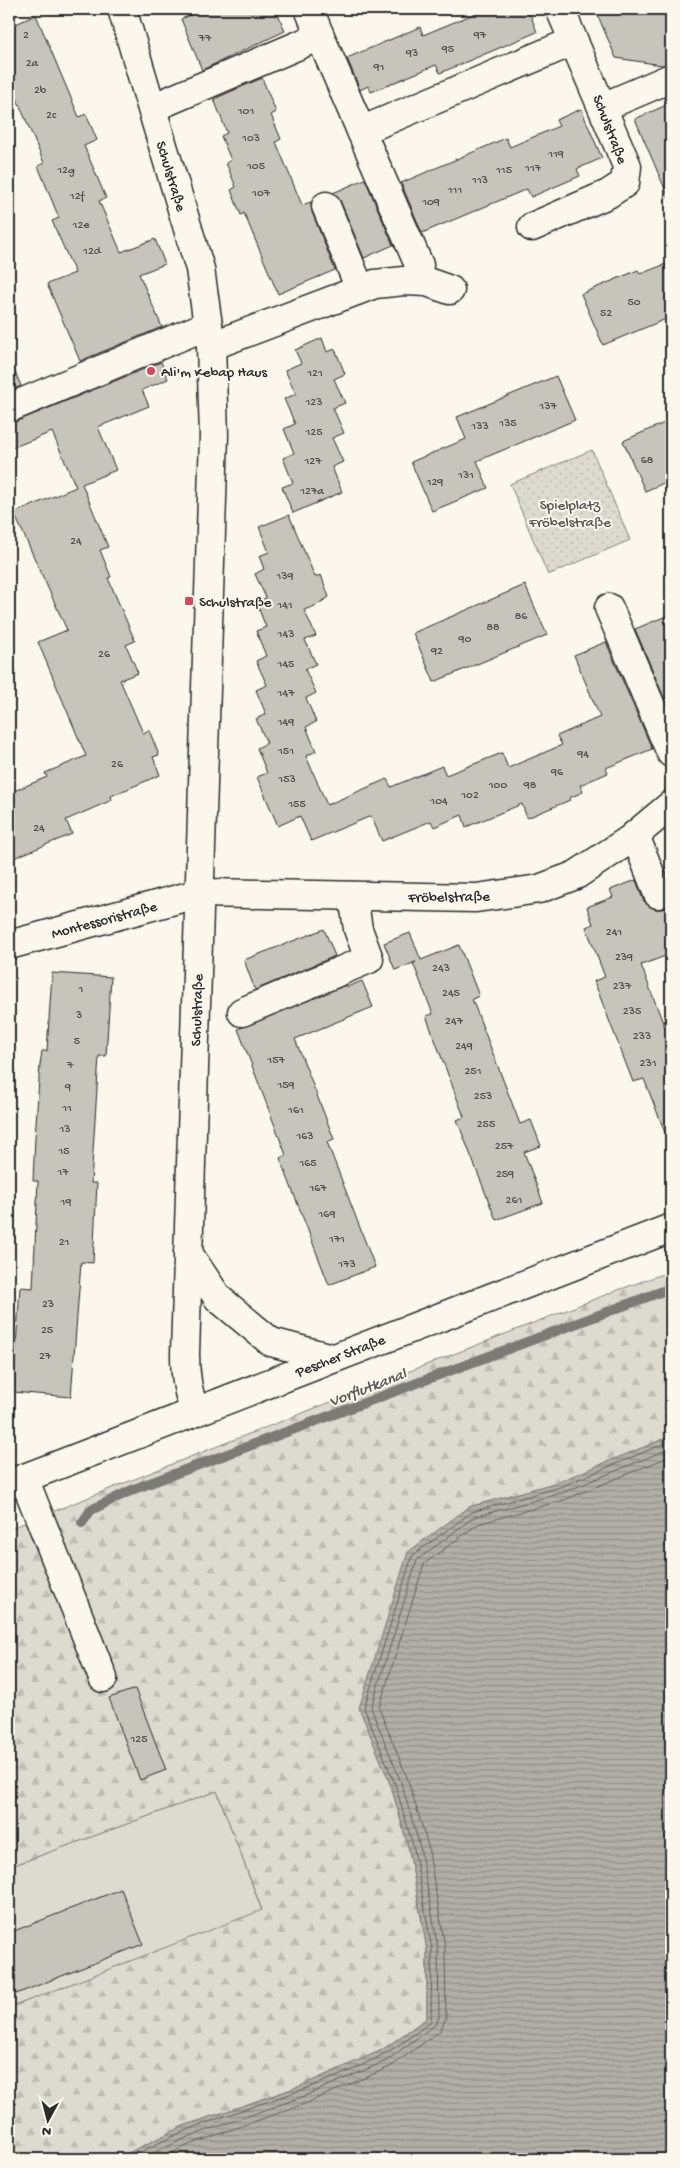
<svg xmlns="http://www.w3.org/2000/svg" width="680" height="2168" viewBox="0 0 680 2168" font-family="'Gochi Hand',sans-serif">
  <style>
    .grass { fill: #dddad0; stroke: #84827e }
    .forest { fill: url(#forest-firs); stroke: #84827e }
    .park { fill: url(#park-dots); stroke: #84827e }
    .water { fill: url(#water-rules); stroke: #7b7a75 }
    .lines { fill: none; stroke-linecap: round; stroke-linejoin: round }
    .shore { stroke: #61605d; stroke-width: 1 }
    .stream { stroke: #7b7a75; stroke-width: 10 }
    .building { fill: #c7c4bc; stroke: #2b2b2b }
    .minor-casing { stroke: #2b2b2b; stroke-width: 31 }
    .minor { stroke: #fbf7ec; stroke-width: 28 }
    .poi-dot { fill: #d1495b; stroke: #fbf7ec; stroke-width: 2 }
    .labels { text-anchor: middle; stroke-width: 4; stroke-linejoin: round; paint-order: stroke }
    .number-label { font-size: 12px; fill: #52514f }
    .street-label { font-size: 15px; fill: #2b2b2b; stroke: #fbf7ec }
    .poi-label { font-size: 15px; fill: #2b2b2b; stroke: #fbf7ec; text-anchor: start }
    .park-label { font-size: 15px; fill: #585754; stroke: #fbf7ec }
    .water-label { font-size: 16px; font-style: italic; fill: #5a5956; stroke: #fbf7ec }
  </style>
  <defs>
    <pattern id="forest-firs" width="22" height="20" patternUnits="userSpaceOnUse" patternTransform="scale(1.25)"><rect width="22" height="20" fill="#dddad0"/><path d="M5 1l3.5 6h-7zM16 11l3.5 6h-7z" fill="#bebbb3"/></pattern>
    <pattern id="park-dots" width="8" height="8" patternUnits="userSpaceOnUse" patternTransform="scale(1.25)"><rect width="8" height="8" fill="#dddad0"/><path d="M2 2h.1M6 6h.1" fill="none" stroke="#bebbb3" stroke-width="1.8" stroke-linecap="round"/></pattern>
    <pattern id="water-rules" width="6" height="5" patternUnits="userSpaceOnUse" patternTransform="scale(1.25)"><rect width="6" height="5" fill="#b1afa7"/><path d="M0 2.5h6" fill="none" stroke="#908f88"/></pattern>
  </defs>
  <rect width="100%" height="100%" fill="#fbf7ec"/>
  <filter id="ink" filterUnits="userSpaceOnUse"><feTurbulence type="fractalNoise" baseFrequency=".02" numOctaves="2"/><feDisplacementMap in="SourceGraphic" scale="10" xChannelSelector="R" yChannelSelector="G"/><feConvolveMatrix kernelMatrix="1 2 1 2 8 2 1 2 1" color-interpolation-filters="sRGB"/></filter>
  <g filter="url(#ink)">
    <!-- grass -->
    <path class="grass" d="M217,1791L262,1911L9,2008V1867Z"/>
    <!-- forest -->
    <path class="forest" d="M671,1271V1436L558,1482L469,1507L391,1786L409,1850L427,1950V2018L382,2050L298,2087L183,2126L116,2159H9V2008L262,1910L217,1791L9,1867V1529L200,1453L618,1290Z"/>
    <!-- park -->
    <path class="park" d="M592,450L630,540L548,575L510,484Z"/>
    <!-- water -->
    <path class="water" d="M671,1436V2159H116L183,2126L298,2087L382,2050L427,2018V1950L409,1850L391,1786L359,1708L408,1552L469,1507L558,1482Z"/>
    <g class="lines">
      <!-- shore -->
      <g class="shore">
        <path d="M127,2159C146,2150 165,2139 185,2131C268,2097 362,2081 431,2021L432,1949L414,1849L395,1784L364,1708L412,1556L472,1512L560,1487L671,1441"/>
        <path d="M141,2159L188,2137L302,2097L386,2061L436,2024L439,2017L438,1948L420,1847L401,1782L371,1708L417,1560L474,1517L562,1493L671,1448"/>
        <path d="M158,2159L191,2144L304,2104L390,2067L440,2031L446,2018L445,1947L428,1846L408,1780L379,1708L424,1564L478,1524L564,1500L671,1456"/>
      </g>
      <!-- stream -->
      <path class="stream" d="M82,1523L91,1510L134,1489L671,1288"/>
    </g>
    <!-- building -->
    <g class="building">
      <path d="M205,9H276L285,31L202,70L181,19Z"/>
      <path d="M486,9H528L537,32L440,73L436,65L371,92L368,86L360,90L347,58L420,27L423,35Z"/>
      <path d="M595,9H671V63L662,65L616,58Z"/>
      <path d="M36,15L79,117L86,114L97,140L84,146L106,198L99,201L121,252L155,239L165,264L139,274L162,327L80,361L47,284L75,273L52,221L59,218L38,166L44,163L9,80V27Z"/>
      <path d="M262,78L276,112L271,115L281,139L276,142L302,205L311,202L312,212L335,270L278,294L244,213L241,215L231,190L236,187L226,163L231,160L221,136L227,133L214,99Z"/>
      <path d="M671,103V203L635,119Z"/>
      <path d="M581,109L602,158L577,169L580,176L531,197L527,189L422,233L401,183L506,138L510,147L559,126L556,120Z"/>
      <path d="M365,179L393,245L364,258L340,200L333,193Z"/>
      <path d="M671,262V317L603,345L581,294L638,270L640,274Z"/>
      <path d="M322,338L327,352L335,349L345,374L334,379L345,403L333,408L344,433L332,438L343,462L332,467L342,492L293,513L282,487L293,483L283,458L294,453L284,429L295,424L284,399L296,394L285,370L301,363L295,350Z"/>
      <path d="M9,357L21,386L9,391Z"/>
      <path d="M161,362L168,379L142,390L149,406L98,427L116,470L82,484L108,547L100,550L111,577L108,578L135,641L126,645L138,673L120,680L143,733L149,730L159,755L153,757L160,775L111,796L112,800L66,820L72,834L9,860V793L47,777L45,773L86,756L38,642L67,630L14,513L76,487L52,432L9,449V423L15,422Z"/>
      <path d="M556,376L575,420L477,461L488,488L432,511L411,462L466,439L457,417Z"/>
      <path d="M671,420V480L645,491L623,441Z"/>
      <path d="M289,515L315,577L321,575L329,597L315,606L304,610L316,636L305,640L316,664L305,669L316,693L306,698L316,722L306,727L316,751L306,756L327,805L387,779L391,787L442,766L446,775L502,753L508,768L562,745L557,736L600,717L574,655L606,642L652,749L606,768L608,773L580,785L583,792L569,798L570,800L527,818L522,804L466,827L462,815L434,827L431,821L382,841L371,816L311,841L300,816L278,826L257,777L267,773L257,748L267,743L256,719L266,714L256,690L267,685L256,661L266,656L256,631L266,627L256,602L266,598L255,574L264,569L259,556L269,552L259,527Z"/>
      <path d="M525,585L547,635L434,682L413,633Z"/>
      <path d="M671,614V714L635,629Z"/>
      <path d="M671,867V885L665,869Z"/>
      <path d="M636,880L643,900L649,906L655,909H663L671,902V954L641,965L671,1044V1145H670L644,1079L633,1082L594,981L605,977L586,927L593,924L587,907L613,897L610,890Z"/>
      <path d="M324,929L335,956L255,990L244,960Z"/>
      <path d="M410,933L421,960L459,945L479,996L472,999L520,1124L531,1120L541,1146L524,1152L543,1203L496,1220L457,1120L464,1117L426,1016L433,1014L413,963L416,962L395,970L384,943Z"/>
      <path d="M52,973L111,977L106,1056H99L91,1183H97L93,1263L81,1262L71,1397L13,1392L20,1287L33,1288L38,1181H33L35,1138L40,1065L42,1051H47Z"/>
      <path d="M362,981L373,1007L295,1039L334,1139L327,1142L375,1267L329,1285L280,1158L286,1155L238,1029L346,985L347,987Z"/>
      <path d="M135,1689L166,1770L140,1780L109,1698Z"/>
      <path d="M121,1889L143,1944L16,1994L9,1975V1933Z"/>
    </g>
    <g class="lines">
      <defs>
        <g id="minor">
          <path d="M122,9L200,269L211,346L214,435L185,1354C185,1374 187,1392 195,1411"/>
          <path d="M309,9L320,36"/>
          <path d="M603,107L671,78"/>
          <path d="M152,108L320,36L419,265"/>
          <path d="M361,131L574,41"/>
          <path d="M326,206L360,289"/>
          <path d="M532,227L608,194L625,183L627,166L560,9"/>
          <path d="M211,346L375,284L404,281L427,282L450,290"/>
          <path d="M9,408L208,325"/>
          <path d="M609,608L671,753"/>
          <path d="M635,835L658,894"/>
          <path d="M9,945L200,893L476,898L539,889L576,875L629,840L671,805"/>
          <path d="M242,1012L369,959L358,929L353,896"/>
          <path d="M188,1253L218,1298L271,1342L332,1358"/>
          <path d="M24,1478L103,1678"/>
          <path d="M9,1484L671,1228"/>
        </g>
      </defs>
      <!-- minor casing -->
      <use href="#minor" class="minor-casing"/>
      <!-- minor -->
      <use href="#minor" class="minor"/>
    </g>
  </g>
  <!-- markers -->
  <g class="poi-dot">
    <circle cx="151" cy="371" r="5"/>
    <rect x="184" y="596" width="10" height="10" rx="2.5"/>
  </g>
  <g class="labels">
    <!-- number labels -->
    <g class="number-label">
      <text x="26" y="38">2</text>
      <text x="480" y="38">97</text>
      <text x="205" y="41">77</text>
      <text x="448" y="52">95</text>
      <text x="412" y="56">93</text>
      <text x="32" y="66">2a</text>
      <text x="379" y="70">91</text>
      <text x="40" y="93">2b</text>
      <text x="246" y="114">101</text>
      <text x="51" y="118">2c</text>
      <text x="251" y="141">103</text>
      <text x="556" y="157">119</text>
      <text x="256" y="169">105</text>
      <text x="533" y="171">117</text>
      <text x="66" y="173">12g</text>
      <text x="504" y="173">115</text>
      <text x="480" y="183">113</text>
      <text x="455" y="193">111</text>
      <text x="261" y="196">107</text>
      <text x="77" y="199">12f</text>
      <text x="431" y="205">109</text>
      <text x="81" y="228">12e</text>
      <text x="92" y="254">12d</text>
      <text x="634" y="305">50</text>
      <text x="606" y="316">52</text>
      <text x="315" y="376">121</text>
      <text x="314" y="405">123</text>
      <text x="548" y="409">137</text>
      <text x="508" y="426">135</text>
      <text x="480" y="429">133</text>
      <text x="314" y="435">125</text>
      <text x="647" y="463">68</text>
      <text x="313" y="464">127</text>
      <text x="466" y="478">131</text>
      <text x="435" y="485">129</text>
      <text x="312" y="494">127a</text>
      <text x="76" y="544">24</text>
      <text x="285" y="579">139</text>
      <text x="285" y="608">141</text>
      <text x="521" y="619">86</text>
      <text x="493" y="630">88</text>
      <text x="286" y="637">143</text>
      <text x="465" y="642">90</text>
      <text x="437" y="654">92</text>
      <text x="104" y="657">26</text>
      <text x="286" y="667">145</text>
      <text x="286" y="696">147</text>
      <text x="286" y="725">149</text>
      <text x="286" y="754">151</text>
      <text x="583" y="757">94</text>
      <text x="117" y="767">26</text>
      <text x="557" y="775">96</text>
      <text x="287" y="782">153</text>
      <text x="498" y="788">100</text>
      <text x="530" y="788">98</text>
      <text x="470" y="798">102</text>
      <text x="439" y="804">104</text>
      <text x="297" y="807">155</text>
      <text x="39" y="831">24</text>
      <text x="614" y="935">241</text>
      <text x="624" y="960">239</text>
      <text x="441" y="971">243</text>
      <text x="622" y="989">237</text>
      <text x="81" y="992">1</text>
      <text x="451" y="996">245</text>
      <text x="632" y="1014">235</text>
      <text x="79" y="1018">3</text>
      <text x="454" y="1024">247</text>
      <text x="642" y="1039">233</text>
      <text x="77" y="1044">5</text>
      <text x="464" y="1049">249</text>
      <text x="276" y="1063">157</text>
      <text x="648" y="1066">231</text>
      <text x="70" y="1068">7</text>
      <text x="473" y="1074">251</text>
      <text x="286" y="1088">159</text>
      <text x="68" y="1090">9</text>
      <text x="483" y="1099">253</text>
      <text x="67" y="1111">11</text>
      <text x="296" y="1113">161</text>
      <text x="486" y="1127">255</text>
      <text x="65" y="1132">13</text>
      <text x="305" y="1139">163</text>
      <text x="504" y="1149">257</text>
      <text x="64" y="1154">15</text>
      <text x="308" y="1166">165</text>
      <text x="63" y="1175">17</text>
      <text x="505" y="1177">259</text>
      <text x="318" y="1191">167</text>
      <text x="514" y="1203">261</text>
      <text x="66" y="1205">19</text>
      <text x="327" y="1217">169</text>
      <text x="337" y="1242">171</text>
      <text x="64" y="1245">21</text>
      <text x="347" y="1267">173</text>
      <text x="48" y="1307">23</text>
      <text x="47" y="1333">25</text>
      <text x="45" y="1359">27</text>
      <text x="139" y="1742">125</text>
    </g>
    <!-- street labels -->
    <g class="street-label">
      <text transform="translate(611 129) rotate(69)" y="5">Schulstraße</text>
      <text transform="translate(172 176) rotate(73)" y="5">Schulstraße</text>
      <text transform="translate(449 896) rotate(-1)" y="5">Fröbelstraße</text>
      <text transform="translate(104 919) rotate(-15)" y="5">Montessoristraße</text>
      <text transform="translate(196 1010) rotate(-88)" y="5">Schulstraße</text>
      <text transform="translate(340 1355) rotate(-21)" y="5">Pescher Straße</text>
    </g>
    <!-- poi labels -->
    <g class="poi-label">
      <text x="161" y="376">Ali'm Kebap Haus</text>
      <text x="199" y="606">Schulstraße</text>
    </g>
    <!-- park labels -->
    <g class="park-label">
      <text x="570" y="509">Spielplatz<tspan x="570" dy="17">Fröbelstraße</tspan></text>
    </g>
    <!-- water labels -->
    <g class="water-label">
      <text transform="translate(367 1386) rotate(-21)" y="6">Vorflutkanal</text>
    </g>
  </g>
  <!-- margin -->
  <rect width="680" height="2168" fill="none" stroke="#fbf7ec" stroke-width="30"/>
  <rect x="15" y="15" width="650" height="2138" fill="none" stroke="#2b2b2b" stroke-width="2" filter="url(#ink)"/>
  <!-- north arrow -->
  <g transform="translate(48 2120) rotate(187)" stroke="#fbf7ec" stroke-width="4" paint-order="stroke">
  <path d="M0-4L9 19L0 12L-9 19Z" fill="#2b2b2b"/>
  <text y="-8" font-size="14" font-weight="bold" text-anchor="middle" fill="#2b2b2b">N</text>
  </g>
</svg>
